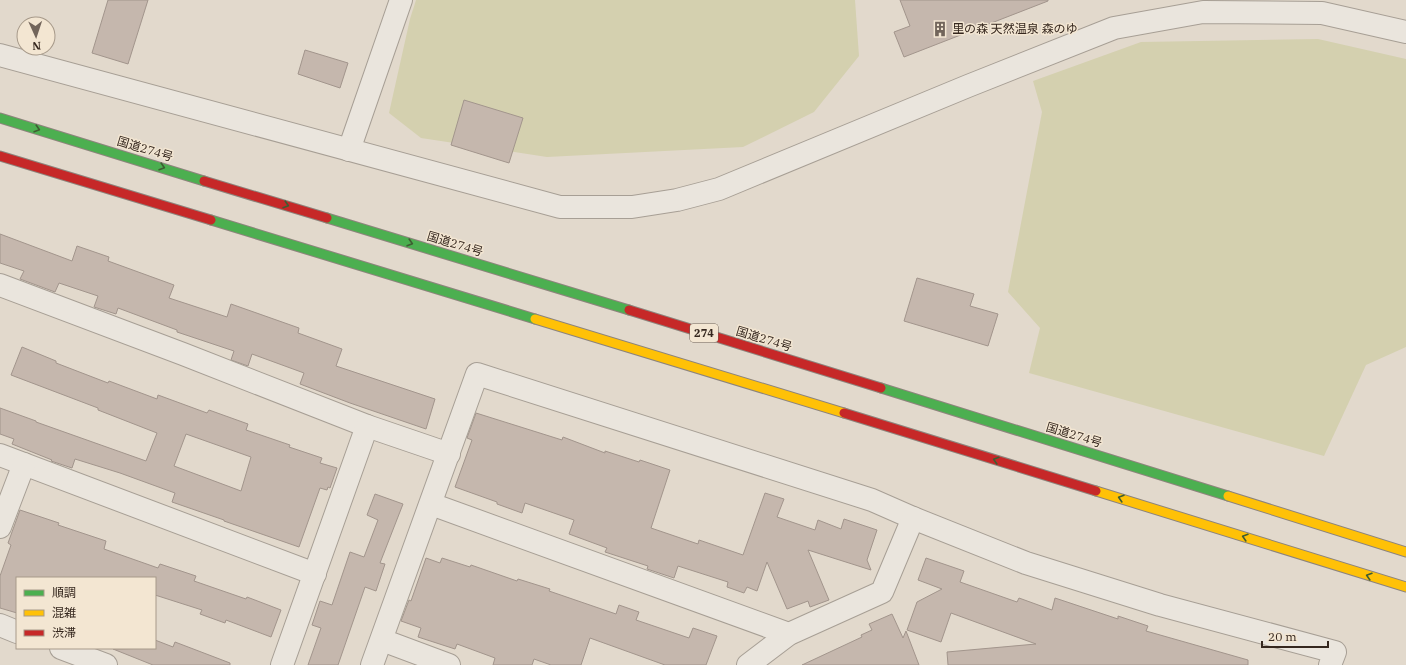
<svg xmlns="http://www.w3.org/2000/svg" width="1406" height="665" viewBox="0 0 1406 665" font-family="'IBM Plex Serif','Noto Sans JP',serif">
  <style>
    .green { fill: #d4d0af }
    .building { fill: #c5b7ad; stroke: #a2958c; fill-rule: evenodd }
    .lines { fill: none; stroke-linecap: round; stroke-linejoin: round }
    .street-casing { stroke: #a79f95; stroke-width: 24 }
    .fast-casing { stroke: #8d847c; stroke-width: 11 }
    .slow-casing { stroke: #8d847c; stroke-width: 11 }
    .jam-casing { stroke: #8d847c; stroke-width: 11 }
    .street { stroke: #eae5dd; stroke-width: 22 }
    .fast { stroke: #4caf50; stroke-width: 9 }
    .slow { stroke: #ffc107; stroke-width: 9 }
    .jam { stroke: #c62828; stroke-width: 9 }
    .oneway { stroke: #3e5d32 }
    .labels { text-anchor: middle; stroke-width: 3; stroke-linejoin: round; paint-order: stroke }
    .shield { fill: #f3e6d2; stroke: #6e6054; stroke-width: 1 }
    .shield-label { font-size: 11px; font-weight: bold; fill: #35271e }
    .poi-label { font-size: 12px; fill: #35271e; stroke: #f3e6d2; text-anchor: start }
    .street-label { font-size: 12px; fill: #35271e; stroke: #f3e6d2 }
  </style>
  <rect width="100%" height="100%" fill="#e2d9cc"/>
  <!-- green -->
  <g class="green">
    <path d="M416,0H855L859,56L814,112L743,147L547,157L421,138L389,113L410,19Z"/>
    <path d="M1318,39L1406,59V347L1366,365L1324,456L1029,373L1040,328L1008,292L1042,112L1033,81L1141,42Z"/>
  </g>
  <!-- building -->
  <g class="building">
    <path d="M108,0H148L128,64L92,53Z"/>
    <path d="M900,0H1048V1L904,57L894,32L910,26Z"/>
    <path d="M305,50L348,63L340,88L298,74Z"/>
    <path d="M464,100L523,118L509,163L451,145Z"/>
    <path d="M0,234L72,261L77,246L109,257L108,261L174,285L169,298L227,317L231,304L299,328L298,333L342,349L336,366L435,399L426,429L350,403L300,384L304,373L252,354L248,366L231,360L234,351L177,332V330L118,308L116,314L94,307L98,296L59,283L55,292L20,279L24,271L0,263Z"/>
    <path d="M917,278L974,294L970,306L998,314L988,346L904,321Z"/>
    <path d="M22,347L56,361V363L108,383L109,381L157,399L158,395L207,413L209,410L248,424L246,430L290,445L289,447L322,458L320,463L337,468L330,488L328,487L327,490L320,488L299,547L224,521V520L172,502L175,493L120,473L75,459L72,468L51,461L52,460L12,444L14,439L0,434V408L36,421V422L146,461L157,433L98,410V408L11,375ZM186,434L251,457L241,491L174,466Z"/>
    <path d="M476,413L562,440L563,437L605,453V451L639,462L640,460L670,470L651,528L698,544L699,540L743,555L765,493L784,499L777,517L815,530L818,520L841,529L844,519L877,530L867,560L871,570L808,550L829,600L810,607L808,601L787,609L767,562L757,591L747,587L744,593L727,587L728,582L678,566L674,578L647,569L648,566L605,552L607,548L569,534L574,520L525,503L522,513L497,504V502L455,487L472,440L467,438Z"/>
    <path d="M375,494L403,504L380,563L385,564L376,591L365,587L338,665H308L321,628L312,625L320,601L332,605L350,552L364,557L378,520L367,515Z"/>
    <path d="M20,510L59,523L58,525L106,541L104,549L158,568L160,564L196,576L194,581L246,599L247,597L281,610L271,637L226,620L225,623L200,614L202,610L155,595V578H17V613L0,608V576L11,545L8,543Z"/>
    <path d="M426,558L440,563L442,558L470,567L471,565L517,581L518,579L550,589L549,591L616,614L619,605L639,612L636,620L689,638L693,628L717,636L706,665H665L590,638L581,665H551L534,659L532,665H493L495,658L457,644L455,649L418,637L421,628L401,621L409,600L411,601Z"/>
    <path d="M926,558L964,571L960,582L1017,602L1019,598L1052,610L1055,598L1118,619V616L1148,626L1146,631L1248,660V665H948L947,652L1036,644L951,613L941,642L907,630L917,602L942,589L918,580Z"/>
    <path d="M892,614L903,638L906,631L919,665H802L862,637L861,635L872,630L869,624Z"/>
    <path d="M155,640L173,647L175,642L230,663V665H153L113,649L155,648Z"/>
  </g>
  <g class="lines">
    <defs>
      <g id="street">
        <path d="M0,55L560,207H632L677,200L719,189L968,86L1114,28L1203,12L1322,13L1406,32"/>
        <path d="M349,150L401,0"/>
        <path d="M0,285L183,354L367,426L449,454"/>
        <path d="M0,455L315,574"/>
        <path d="M431,504L789,634"/>
        <path d="M0,527L24,464"/>
        <path d="M0,625L17,632"/>
        <path d="M382,640L449,665"/>
        <path d="M61,648L106,665"/>
        <path d="M282,665L367,426"/>
        <path d="M372,665L477,374L872,500L913,518L1026,563L1160,605L1335,652L1330,665"/>
        <path d="M748,665L789,634L882,592L913,518"/>
      </g>
      <g id="fast">
        <path d="M0,118L204,181"/>
        <path d="M327,218L629,310"/>
        <path d="M211,220L535,319"/>
        <path d="M881,388L1228,496"/>
      </g>
      <g id="slow">
        <path d="M535,319L844,413"/>
        <path d="M1096,491L1406,587"/>
        <path d="M1228,496L1406,552"/>
      </g>
      <g id="jam">
        <path d="M0,156L211,220"/>
        <path d="M204,181L327,218"/>
        <path d="M629,310L881,388"/>
        <path d="M844,413L1096,491"/>
      </g>
    </defs>
    <!-- street casing -->
    <use href="#street" class="street-casing"/>
    <!-- fast casing -->
    <use href="#fast" class="fast-casing"/>
    <!-- slow casing -->
    <use href="#slow" class="slow-casing"/>
    <!-- jam casing -->
    <use href="#jam" class="jam-casing"/>
    <!-- street -->
    <use href="#street" class="street"/>
    <!-- fast -->
    <use href="#fast" class="fast"/>
    <!-- slow -->
    <use href="#slow" class="slow"/>
    <!-- jam -->
    <use href="#jam" class="jam"/>
  </g>
  <!-- one-way arrows -->
  <defs><path id="oneway-chevron" d="M-2-3.5L2.5 0L-2 3.5" fill="none" stroke-width="1.6" stroke-linecap="round" stroke-linejoin="round"/></defs>
  <g class="oneway">
    <use href="#oneway-chevron" transform="translate(37 129) rotate(17)"/>
    <use href="#oneway-chevron" transform="translate(162 167) rotate(17)"/>
    <use href="#oneway-chevron" transform="translate(286 205) rotate(17)"/>
    <use href="#oneway-chevron" transform="translate(410 243) rotate(17)"/>
    <use href="#oneway-chevron" transform="translate(996 460) rotate(-163)"/>
    <use href="#oneway-chevron" transform="translate(1121 498) rotate(-163)"/>
    <use href="#oneway-chevron" transform="translate(1245 537) rotate(-163)"/>
    <use href="#oneway-chevron" transform="translate(1369 576) rotate(-163)"/>
  </g>
  <!-- icons -->
  <defs>
    <symbol id="building-bare" viewBox="-9 -9 18 18"><path d="M-4-6H4V6H1V3H-1V6H-4ZM-2.5-4.3h1.7v1.8h-1.7ZM.8-4.3h1.7v1.8H.8ZM-2.5-1h1.7V.8h-1.7ZM.8-1h1.7V.8H.8Z" fill="#72655b" stroke="#f3e6d2" stroke-width="2.5" paint-order="stroke"/></symbol>
  </defs>
  <g fill-rule="evenodd">
    <use href="#building-bare" x="929" y="18" width="22" height="22"/>
  </g>
  <g class="labels">
    <!-- shield labels -->
    <rect class="shield" x="690" y="324" width="28" height="18" rx="3"/>
    <g class="shield-label">
      <text x="704" y="337">274</text>
    </g>
    <!-- poi labels -->
    <g class="poi-label">
      <text x="952" y="33">里の森 天然温泉 森のゆ</text>
    </g>
    <!-- street labels -->
    <g class="street-label">
      <text transform="translate(145 149) rotate(17)" y="4">国道274号</text>
      <text transform="translate(455 244) rotate(17)" y="4">国道274号</text>
      <text transform="translate(764 339) rotate(17)" y="4">国道274号</text>
      <text transform="translate(1074 435) rotate(17)" y="4">国道274号</text>
    </g>
  </g>
  <!-- legend -->
  <rect x="16" y="577" width="140" height="72" fill="#f3e6d2" stroke="#a79a8a"/>
  <rect x="24" y="590" width="20" height="6" fill="#4caf50" stroke="#a79a8a"/>
  <text x="52" y="597" font-size="12" fill="#35271e">順調</text>
  <rect x="24" y="610" width="20" height="6" fill="#ffc107" stroke="#a79a8a"/>
  <text x="52" y="617" font-size="12" fill="#35271e">混雑</text>
  <rect x="24" y="630" width="20" height="6" fill="#c62828" stroke="#a79a8a"/>
  <text x="52" y="637" font-size="12" fill="#35271e">渋滞</text>
  <!-- north arrow -->
  <g transform="translate(36 36) rotate(177)"><circle r="19" fill="#f3e6d2" stroke="#a79a8a"/>
  <path d="M0-3L7 15L0 10L-7 15Z" fill="#72655b"/>
  <text y="-6" font-size="11" font-weight="bold" text-anchor="middle" fill="#35271e">N</text>
  </g>
  <!-- scale -->
  <path d="M1262 641v6h66v-6" fill="none" stroke="#35271e" stroke-width="2"/>
  <text x="1268" y="641" font-size="12" fill="#35271e" stroke="#f3e6d2" stroke-width="3" paint-order="stroke">20 m</text>
</svg>
